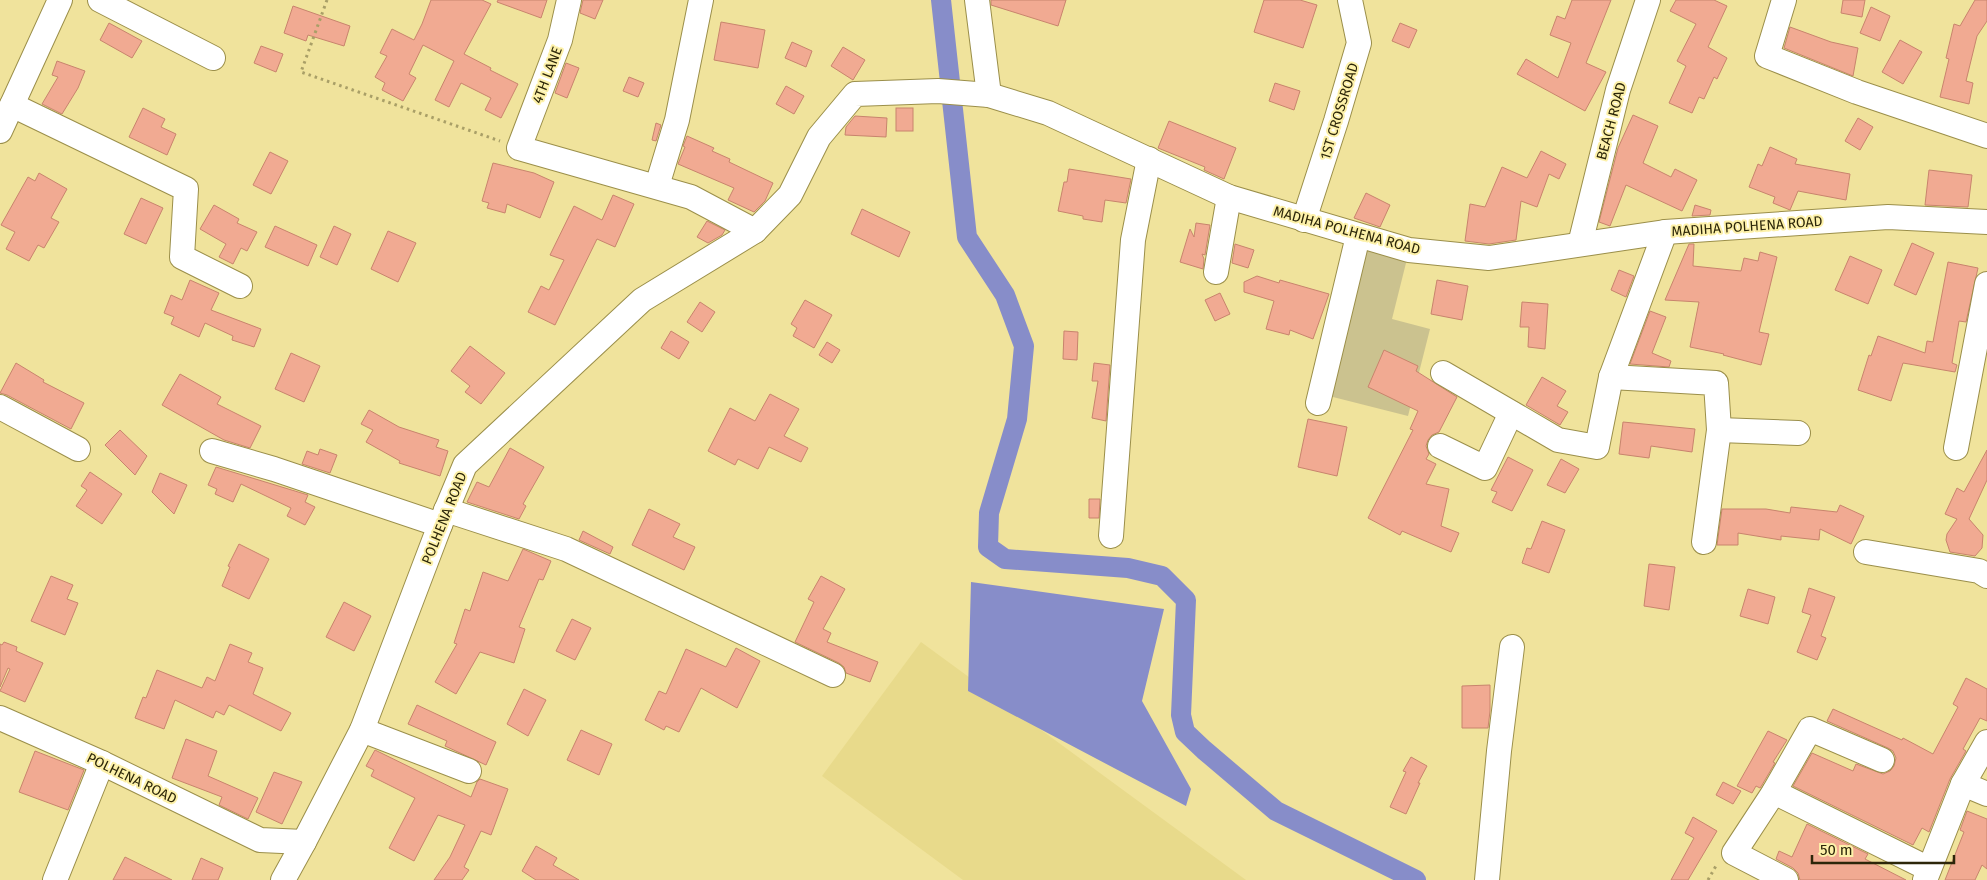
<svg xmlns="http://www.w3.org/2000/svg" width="1987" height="880" viewBox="0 0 1987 880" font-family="'Fira Sans',sans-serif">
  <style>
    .built { fill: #e8da8b }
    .green { fill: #cbc28f }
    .water { fill: #878dc9 }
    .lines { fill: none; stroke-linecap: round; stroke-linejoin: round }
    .canal { stroke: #878dc9; stroke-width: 20 }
    .building { fill: #f1aa92; stroke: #c8846d }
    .minor-casing { stroke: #9b8f4a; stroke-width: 26 }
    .path { stroke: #a99f67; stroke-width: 3; stroke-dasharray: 2.5 4; stroke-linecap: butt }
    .minor { stroke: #fff; stroke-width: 24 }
    .labels { text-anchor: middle; stroke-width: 4; stroke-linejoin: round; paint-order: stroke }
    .street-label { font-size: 14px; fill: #2c2609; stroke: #fdf1a9 }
  </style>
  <rect width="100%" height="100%" fill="#f0e39c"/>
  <!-- built -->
  <path class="built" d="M921,642L1246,880H963L822,776Z"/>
  <!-- green -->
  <path class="green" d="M1366,249L1407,259L1392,319L1430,329L1408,416L1329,396Z"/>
  <!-- water -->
  <path class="water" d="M971,582L1164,609L1142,701L1191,789L1186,806L968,691Z"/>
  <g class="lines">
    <!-- canal -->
    <path class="canal" d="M941,0L967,237L1005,295L1024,346L1017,419L989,513L988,547L1005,559L1128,568L1162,576L1186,600L1181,715L1185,732L1204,750L1276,811L1416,880"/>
  </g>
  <!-- building -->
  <g class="building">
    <path d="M431,0H482L491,4L464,54L491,68L490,70L518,84L501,118L485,110L491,98L461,83L449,107L435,100L454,61L423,45L409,74L416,78L403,101L382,90L385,83L375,77L387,56L380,53L392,29L414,40L422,24Z"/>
    <path d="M498,0H547L541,18L497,2Z"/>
    <path d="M583,0H603L595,19L580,13Z"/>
    <path d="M991,0H1066L1058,26L991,5Z"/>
    <path d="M1264,0H1300L1317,5L1303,48L1254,32Z"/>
    <path d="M1572,0H1611L1586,63L1606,72L1585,111L1517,74L1526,59L1558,78L1571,43L1550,35L1557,16L1565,19Z"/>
    <path d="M1676,0H1714L1727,6L1708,47L1727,58L1717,79L1714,77L1704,99L1699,97L1692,113L1669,103L1686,66L1677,61L1696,24L1670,11Z"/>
    <path d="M1843,0H1865L1862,17L1841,13Z"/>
    <path d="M1975,0H1987V21L1977,36L1966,81L1973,83L1969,104L1940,97L1949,59L1946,58L1954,24L1960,26Z"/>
    <path d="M293,6L350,26L344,46L308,35L306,41L284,33Z"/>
    <path d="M1871,7L1890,16L1880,41L1860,33Z"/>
    <path d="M721,22L765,30L758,68L714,60Z"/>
    <path d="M109,23L142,41L132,58L100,40Z"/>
    <path d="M1400,23L1417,30L1409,48L1392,41Z"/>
    <path d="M1790,27L1831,42L1858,48L1853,76L1784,48Z"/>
    <path d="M1900,40L1922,52L1903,84L1882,72Z"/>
    <path d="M792,42L812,51L806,67L785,58Z"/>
    <path d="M261,46L283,54L276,72L254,63Z"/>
    <path d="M843,47L865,60L853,80L831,66Z"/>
    <path d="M57,61L85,71L78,88L62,114L42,104L58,77L52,75Z"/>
    <path d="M566,63L579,68L567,98L555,93Z"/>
    <path d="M629,77L644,83L638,97L623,91Z"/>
    <path d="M1275,83L1300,91L1294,110L1269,101Z"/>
    <path d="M786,86L804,96L794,114L776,104Z"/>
    <path d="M143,108L165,119L161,127L176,134L167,155L129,137Z"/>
    <rect x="896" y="108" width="17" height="23"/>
    <path d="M1633,115L1658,126L1643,163L1671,177L1675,169L1697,180L1682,211L1626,185L1610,226L1599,222L1618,148Z"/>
    <path d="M855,116L887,118L886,137L845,135L846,127Z"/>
    <path d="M1858,118L1873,127L1860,150L1845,141Z"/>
    <path d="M1169,121L1236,148L1224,179L1204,170L1205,167L1158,148Z"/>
    <path d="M656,123L661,125L656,141L652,140Z"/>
    <path d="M687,136L714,148L712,151L730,159L729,162L773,183L765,201L754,212L728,200L734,188L678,164L685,147L683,146Z"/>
    <path d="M1770,147L1797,159L1795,164L1850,174L1846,200L1798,191L1790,210L1773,203L1775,197L1749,187L1758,164L1762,166Z"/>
    <path d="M1541,151L1566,164L1559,179L1549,174L1537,207L1521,201L1516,240L1489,244L1465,241L1470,204L1485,207L1502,167L1527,178Z"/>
    <path d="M270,152L288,161L271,194L253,185Z"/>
    <path d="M493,163L534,173L554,182L540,218L507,204L505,213L487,208L489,203L482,201Z"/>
    <path d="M1069,169L1131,179L1126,203L1105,200L1102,222L1083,219V216L1058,211L1064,182H1067Z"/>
    <path d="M1929,170L1972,175L1968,207L1925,205Z"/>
    <path d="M39,173L67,189L51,218L59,222L44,248L38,245L29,261L6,249L15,232L1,225L28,177L35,181Z"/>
    <path d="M1366,193L1390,205L1380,227L1354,218Z"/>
    <path d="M613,195L634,204L615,247L597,239L555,325L528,312L541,286L549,290L564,260L550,255L574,206L602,220Z"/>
    <path d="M141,198L163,208L146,244L124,234Z"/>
    <path d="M214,205L239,219L237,223L257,232L247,251L241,248L233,264L219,257L226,244L200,229Z"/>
    <path d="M1695,205L1711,210L1710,215L1692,216Z"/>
    <path d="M862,209L910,232L899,257L851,234Z"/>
    <path d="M707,221L725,230L722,235L708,243L697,237Z"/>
    <path d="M1196,223L1210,225L1205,255L1202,254L1204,259L1203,269L1180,262L1190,229L1194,237Z"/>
    <path d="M275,226L317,245L308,266L265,247Z"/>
    <path d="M334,226L351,234L337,265L320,257Z"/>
    <path d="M388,231L416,243L398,282L371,269Z"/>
    <path d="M1912,243L1934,253L1916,295L1894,285Z"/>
    <path d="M1235,244L1254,250L1248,268L1232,263Z"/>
    <path d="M1689,244H1694L1693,266L1741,271L1744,258L1758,261L1760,252L1777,257L1759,332L1769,334L1761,365L1723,355L1724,354L1690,347L1699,302L1665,300Z"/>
    <path d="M1850,256L1882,270L1868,304L1835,290Z"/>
    <path d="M1948,262L1978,268L1966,322L1959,321L1952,363L1957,365L1955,372L1903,363L1891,401L1858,390L1869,355L1871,356L1878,336L1925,353L1927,341L1933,342Z"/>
    <path d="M1619,270L1634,276L1626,297L1611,290Z"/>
    <path d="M1257,276L1279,283L1280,280L1329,294L1313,339L1290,330L1289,335L1266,329L1274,301L1244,292V282Z"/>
    <path d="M190,280L219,293L211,310L261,329L254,347L232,340L233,336L205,323L199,337L171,324L174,317L164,313L171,295L182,300Z"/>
    <path d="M1437,280L1468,286L1462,320L1431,314Z"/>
    <path d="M1220,293L1230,314L1215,321L1205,300Z"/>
    <path d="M805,300L832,315L814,348L793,336L797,328L791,324Z"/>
    <path d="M700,302L715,312L702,332L687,322Z"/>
    <path d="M1522,302L1548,304L1545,349L1528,347L1529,327H1520Z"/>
    <path d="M1650,311L1666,317L1652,353L1671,361L1669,367L1630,364Z"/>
    <path d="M671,331L689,342L679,359L661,348Z"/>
    <path d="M1064,331L1078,332L1077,360L1063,359Z"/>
    <path d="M827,342L840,350L832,363L819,355Z"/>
    <path d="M470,346L505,373L481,404L465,392L470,386L451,371Z"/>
    <path d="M1384,350L1418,366L1416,371L1457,397L1439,432L1432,435L1428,440L1426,446L1429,454L1426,459L1436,464L1426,484L1449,489L1441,526L1459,533L1451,552L1402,531L1400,535L1368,518L1413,430L1410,429L1418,411L1368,387Z"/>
    <path d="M291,353L320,366L304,402L275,389Z"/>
    <path d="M16,363L44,380L43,382L84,403L71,429L7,395L0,393Z"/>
    <path d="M1094,363L1110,365L1106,421L1092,418L1098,381H1092Z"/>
    <path d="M180,374L221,397L217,404L261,426L250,448L224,440L162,405Z"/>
    <path d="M1542,377L1566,391L1557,406L1568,412L1560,425L1526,405Z"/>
    <path d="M770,394L799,409L784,436L808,448L801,462L769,447L758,469L738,459L735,465L708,451L730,408L755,421Z"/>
    <path d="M369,410L399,427L439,440L436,447L448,451L440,476L399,463L400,461L366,442L373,430L361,424Z"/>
    <path d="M1308,419L1347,427L1337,476L1298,467Z"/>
    <path d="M1623,422L1695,429L1692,452L1651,446L1649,458L1619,454Z"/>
    <path d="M120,430L147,456L135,475L105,445Z"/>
    <path d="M510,448L544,467L523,504L526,506L519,519L467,502L477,482L489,487Z"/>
    <path d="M320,449L337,455L330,473L302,464L307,451L318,455Z"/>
    <path d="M1987,450V480L1969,519L1983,535L1982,548L1975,556L1950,552L1946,540L1947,534L1957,519L1945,514L1957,488L1964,492Z"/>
    <path d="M1508,457L1533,470L1512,511L1492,502L1497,492L1491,490Z"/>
    <path d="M1561,459L1579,469L1565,493L1547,485Z"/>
    <path d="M216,467L308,495L305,502L315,507L305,525L287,516L291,508L241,484L233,502L215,494L217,489L208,485Z"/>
    <path d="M90,472L122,494L102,524L76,506L87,490L81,486Z"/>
    <path d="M160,473L187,485L174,514L152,492Z"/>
    <path d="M1089,499H1100L1099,518H1089Z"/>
    <path d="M1840,505L1864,516L1851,544L1820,529L1819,540L1781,536V540L1738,533V545H1717L1722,509H1766L1790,513L1791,507L1837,512Z"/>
    <path d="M649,509L680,524L673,537L695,547L684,570L632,545Z"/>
    <path d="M1542,521L1565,530L1549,573L1522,563L1527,548L1531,549Z"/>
    <path d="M583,531L613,547L610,554L579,540Z"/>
    <path d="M239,544L269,559L249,599L222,586L230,567L228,566Z"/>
    <path d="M523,549L551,561L543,580L539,579L519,627L525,629L514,663L480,652L456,694L435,682L457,644L454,643L465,609L470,611L483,572L508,581Z"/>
    <path d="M1649,564L1675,567L1669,610L1644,606Z"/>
    <path d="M51,576L73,585L67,599L78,603L65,635L31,621Z"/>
    <path d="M821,576L845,589L823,629L831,633L827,642L878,662L870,682L846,673L844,667L839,663L795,642L814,602L808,599Z"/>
    <path d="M1809,588L1835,597L1821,636L1826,638L1817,660L1797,652L1811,615L1802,612Z"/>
    <path d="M1748,589L1775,597L1768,624L1740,616Z"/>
    <path d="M344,602L371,616L354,651L326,637Z"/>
    <path d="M572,619L591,628L575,660L556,651Z"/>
    <path d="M4,642L17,647L16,651L43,663L25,702L0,691L10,669L8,668L0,687V644L2,645Z"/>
    <path d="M230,644L252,653L248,662L263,668L253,694L291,713L281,731L229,705L224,715L216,711L213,718L175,700L164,729L135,718L143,697L146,698L157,670L202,688L207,677L215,681Z"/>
    <path d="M736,648L760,661L737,708L701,688L679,732L666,726L664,730L645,720L659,691L666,694L686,649L726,667Z"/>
    <path d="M1966,678L1987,689V721L1980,718L1963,749L1966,751L1950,779L1929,832L1922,828L1913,845L1793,786L1812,753L1853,771L1856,764L1883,774L1890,771L1894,766L1896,758L1893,751L1888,748L1827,721L1833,709L1902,740L1903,738L1933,754L1958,707L1953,704Z"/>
    <path d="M1490,685V711L1488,728H1462V686Z"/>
    <path d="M524,689L546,700L528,736L507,724Z"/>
    <path d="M417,705L496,742L486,765L445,746L447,741L408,724Z"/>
    <path d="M581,730L612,744L599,775L567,760Z"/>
    <path d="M1768,731L1787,740L1773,762L1775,763L1762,785L1760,788L1756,786L1752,793L1737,786Z"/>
    <path d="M186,739L217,751L208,776L258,798L248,819L219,805L222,797L172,778Z"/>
    <path d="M375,750L471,797L477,782L480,779L508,789L491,835L481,831L464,867L469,870L462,880H434L450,857L465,825L438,815L414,861L389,848L415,798L371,776L374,770L366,766Z"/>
    <path d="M35,751L84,770L68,810L19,792Z"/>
    <path d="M1411,757L1427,766L1418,783H1420L1406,814L1390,807L1406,772L1403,771Z"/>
    <path d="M274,772L302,782L282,824L256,812Z"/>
    <path d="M1723,782L1741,791L1733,804L1716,795Z"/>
    <path d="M1967,811L1987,819V869L1982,865L1975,880H1945L1964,832L1960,830Z"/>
    <path d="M1693,817L1717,831L1688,880H1671L1694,838L1685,833Z"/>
    <path d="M1807,824L1868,854L1865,859L1906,880H1800L1798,873L1793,868L1776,859L1779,851L1792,857Z"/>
    <path d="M536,846L557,858L553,865L579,880H536L522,871Z"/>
    <path d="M125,857L172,880H113Z"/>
    <path d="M201,858L223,868L218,880H192Z"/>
  </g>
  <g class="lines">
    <defs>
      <g id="minor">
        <path d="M100,0L213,58"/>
        <path d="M569,0L560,40L519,148L691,197L755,231"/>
        <path d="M977,0L989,95"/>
        <path d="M1784,0L1767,56L1857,92L1987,136"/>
        <path d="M12,105L186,189L182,257L240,286"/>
        <path d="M0,131L60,0"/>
        <path d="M657,186L677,120L701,0"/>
        <path d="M1304,220L1336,121L1359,43L1350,0"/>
        <path d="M1580,244L1618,90L1648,0"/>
        <path d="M1216,272L1229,197"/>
        <path d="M1443,373L1558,440L1597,447L1611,377L1665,232"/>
        <path d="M1611,377L1716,383L1719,430L1704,542"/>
        <path d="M1318,403L1358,236"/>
        <path d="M0,407L78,449"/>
        <path d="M1719,430L1798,433"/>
        <path d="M1440,446L1485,468L1511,413"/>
        <path d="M1956,448L1987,284"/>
        <path d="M212,451L274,469L440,525"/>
        <path d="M446,510L566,549L833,675"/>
        <path d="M1111,536L1133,240L1149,159"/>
        <path d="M1866,552L1979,571L1987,576"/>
        <path d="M0,718L102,763L260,840L304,842L362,730L440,525L465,465L642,300L755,231L790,195L819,137L855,94L938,91L989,95L1048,113L1229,197L1409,250L1489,258L1665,232L1888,217L1987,222"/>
        <path d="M362,730L469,771"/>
        <path d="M1963,784L1987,794"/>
        <path d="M1774,792L1929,869"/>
        <path d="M55,880L102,763"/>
        <path d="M283,880L304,842"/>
        <path d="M1487,880L1499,751L1512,647"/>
        <path d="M1786,880L1734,853L1774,792L1810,729L1882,760"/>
        <path d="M1925,880L1963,784L1987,742"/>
      </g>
    </defs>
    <!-- minor casing -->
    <use href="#minor" class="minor-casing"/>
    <!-- path -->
    <g class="path">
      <path d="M327,0L301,72L500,141"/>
      <path d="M1708,880L1717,864"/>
    </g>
    <!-- minor -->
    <use href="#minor" class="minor"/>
  </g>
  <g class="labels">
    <!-- street labels -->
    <g class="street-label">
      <text transform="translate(547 75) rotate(-69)" y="5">4TH LANE</text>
      <text transform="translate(1339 111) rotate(-73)" y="5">1ST CROSSROAD</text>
      <text transform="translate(1611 121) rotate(-75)" y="5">BEACH ROAD</text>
      <text transform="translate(1747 226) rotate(-4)" y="5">MADIHA POLHENA ROAD</text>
      <text transform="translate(1347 230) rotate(15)" y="5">MADIHA POLHENA ROAD</text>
      <text transform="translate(444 518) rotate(-68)" y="5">POLHENA ROAD</text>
      <text transform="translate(132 778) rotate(26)" y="5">POLHENA ROAD</text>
    </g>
  </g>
  <!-- scale -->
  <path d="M1812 855v8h142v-8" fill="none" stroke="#2c2609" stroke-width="2.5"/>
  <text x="1820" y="855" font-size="15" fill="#2c2609" stroke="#fdf1a9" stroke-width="4" paint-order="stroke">50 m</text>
</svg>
